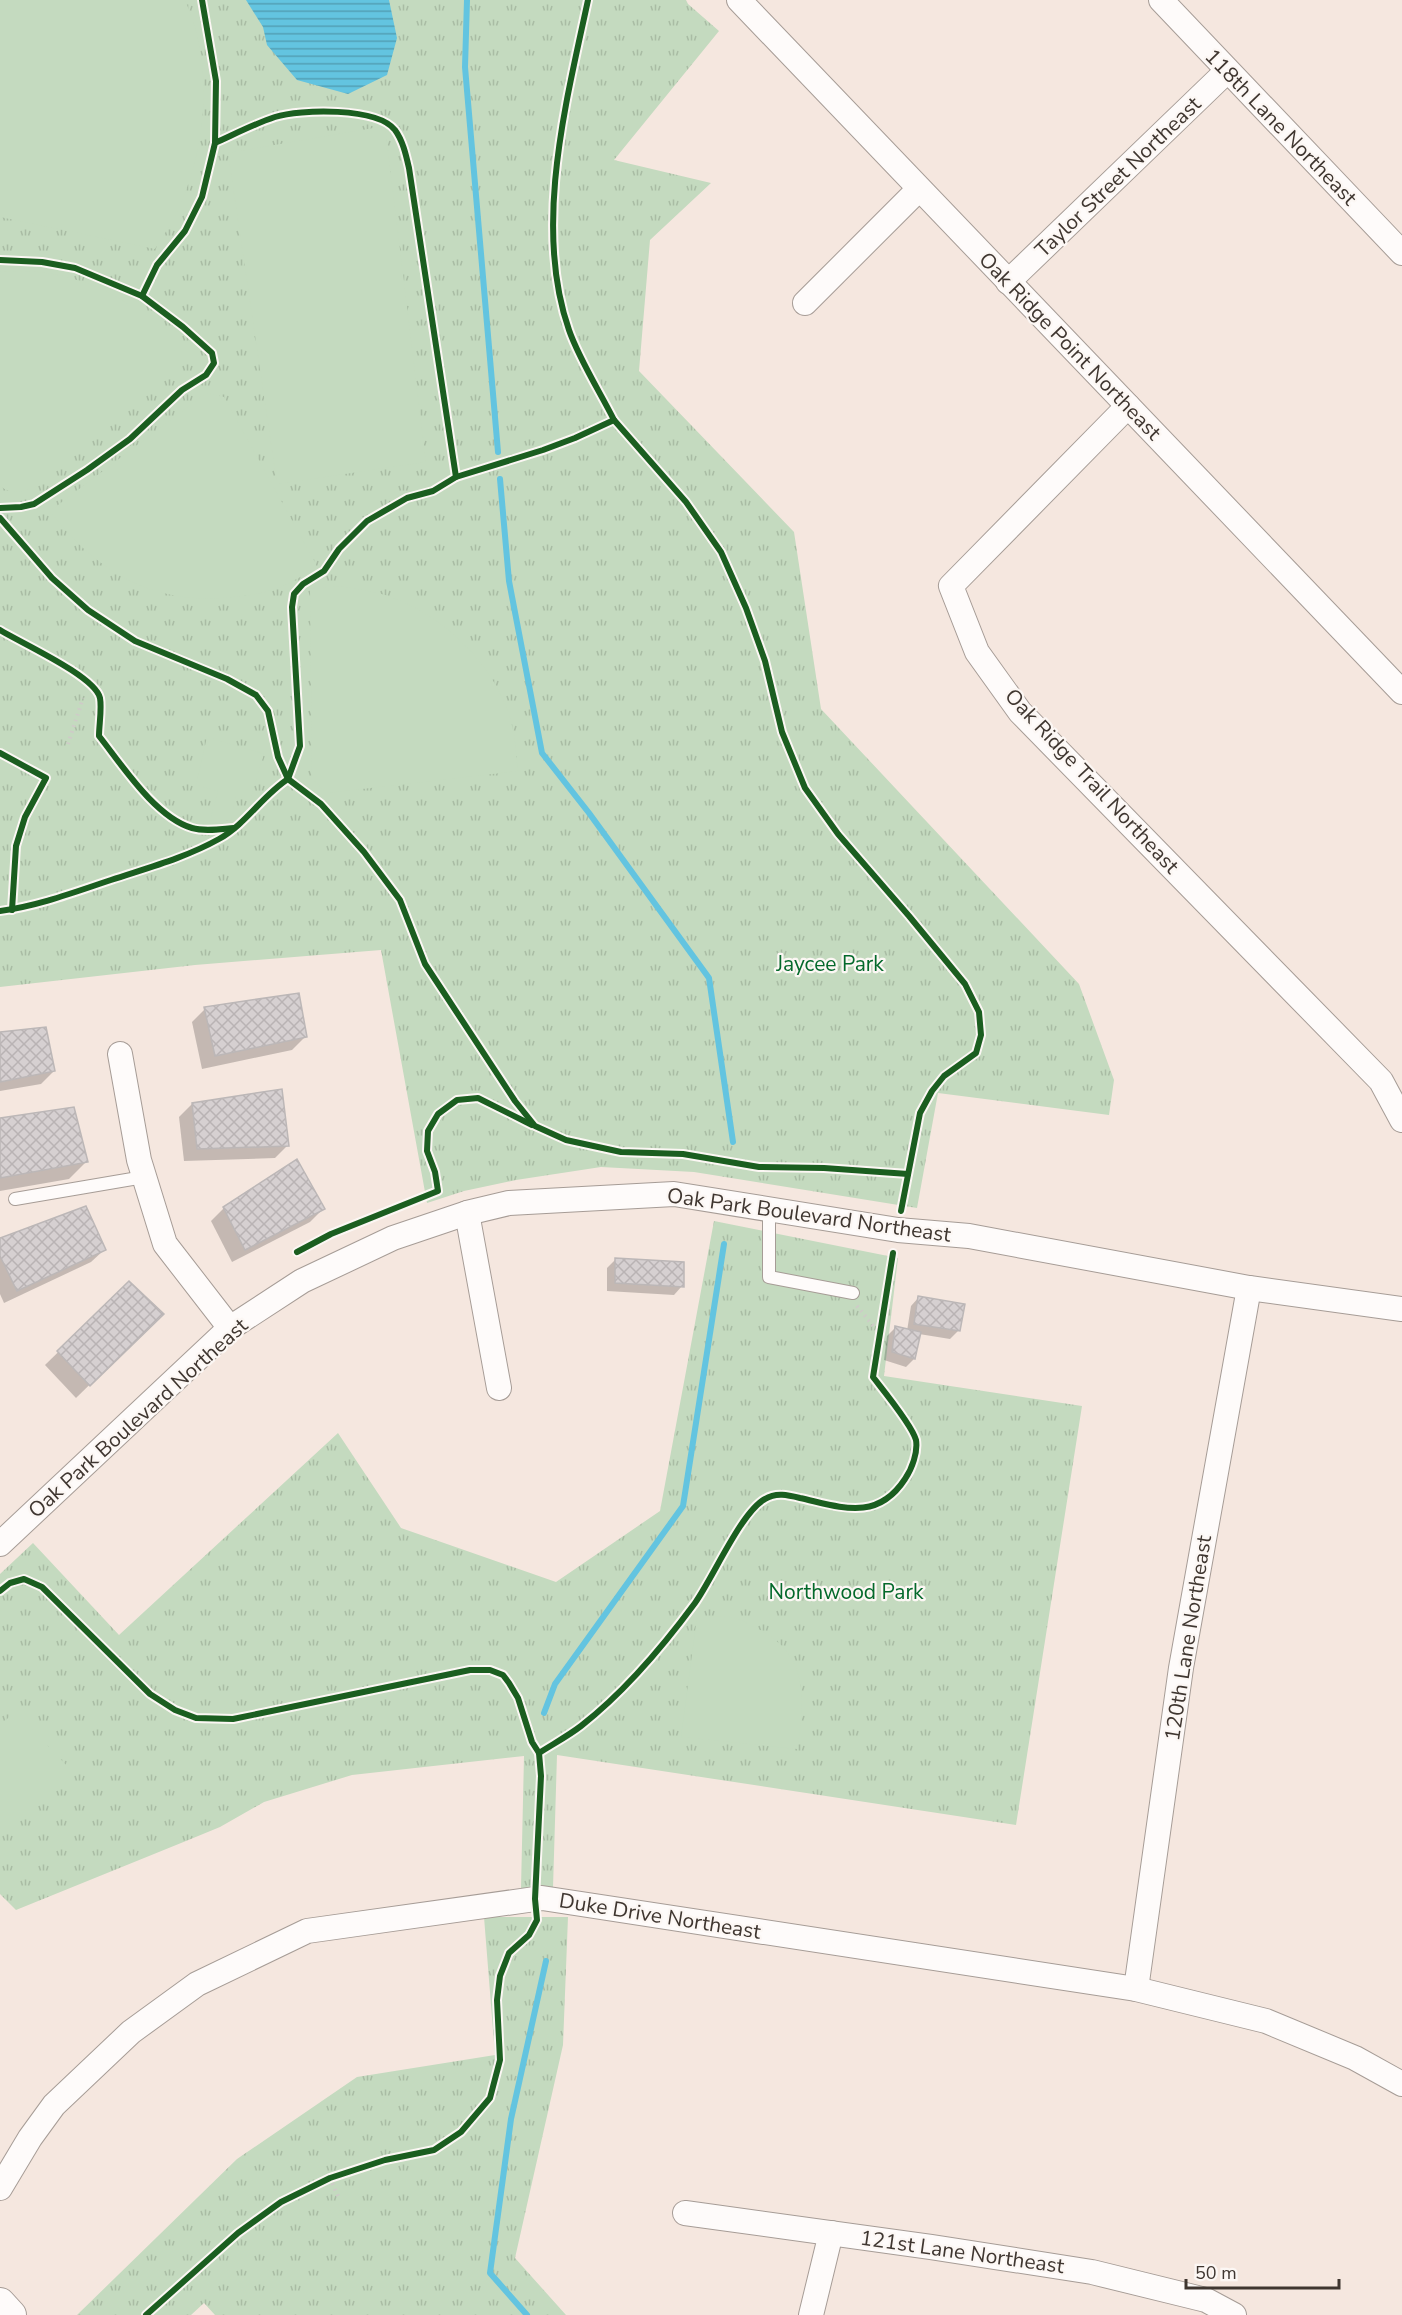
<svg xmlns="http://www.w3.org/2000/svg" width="1402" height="2315" viewBox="0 0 1402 2315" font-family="'Nunito Sans',sans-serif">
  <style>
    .grass { fill: url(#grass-tufts) }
    .pitch { fill: #c4dabf }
    .water { fill: url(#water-rules) }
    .shadow { fill: #0003 }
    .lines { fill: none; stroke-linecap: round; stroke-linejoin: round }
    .stream { stroke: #63c4e0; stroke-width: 6 }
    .building { fill: url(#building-cross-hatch); stroke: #bcb7b7; stroke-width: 1.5 }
    .service-casing { stroke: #a69c96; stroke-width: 14 }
    .minor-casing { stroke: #a69c96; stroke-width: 26 }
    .tertiary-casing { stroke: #a69c96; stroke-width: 32 }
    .path { stroke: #cfcac8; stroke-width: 4; stroke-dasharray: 1.5 4.5; stroke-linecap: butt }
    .service { stroke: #fefbfa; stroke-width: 12 }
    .minor { stroke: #fefbfa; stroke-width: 24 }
    .tertiary { stroke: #fefbfa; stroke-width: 30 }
    .cycleway-casing { stroke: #fcf7f4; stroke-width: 10 }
    .cycleway { stroke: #1b5e20; stroke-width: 6 }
    .labels { text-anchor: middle; stroke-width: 4.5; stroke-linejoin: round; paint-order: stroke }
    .street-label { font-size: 21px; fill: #3f3630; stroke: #fcf7f4 }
    .park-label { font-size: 21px; fill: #04692b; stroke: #fcf7f4 }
  </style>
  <defs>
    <pattern id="grass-tufts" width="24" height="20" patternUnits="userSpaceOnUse" patternTransform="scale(1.5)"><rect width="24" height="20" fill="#c4dabf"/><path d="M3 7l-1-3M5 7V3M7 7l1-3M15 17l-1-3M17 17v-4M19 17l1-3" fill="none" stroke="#a9bca4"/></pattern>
    <pattern id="water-rules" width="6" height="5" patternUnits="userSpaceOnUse" patternTransform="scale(1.5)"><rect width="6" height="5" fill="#63c4e0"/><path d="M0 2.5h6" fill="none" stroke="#53a0b6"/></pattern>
    <pattern id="building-cross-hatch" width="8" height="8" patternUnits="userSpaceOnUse" patternTransform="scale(1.5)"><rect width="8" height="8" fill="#d6d0d1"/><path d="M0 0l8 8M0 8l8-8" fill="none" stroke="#b9b3b4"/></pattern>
  </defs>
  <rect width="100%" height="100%" fill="#f5e7df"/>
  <!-- grass -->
  <g class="grass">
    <path d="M0,0H686L688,4L719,31L614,160L711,183L650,240L639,371L794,532L821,709L1079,984L1114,1080L1109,1115L938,1093L917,1208L694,1172L601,1167L516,1180L464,1191L427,1203L381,950L195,965L0,987Z"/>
    <path d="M714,1221L898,1258L884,1376L1082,1406L1016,1825L557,1755L553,1888H521L524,1756L352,1775L264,1802L220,1827L186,1841L16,1910L0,1894V1574L33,1543L119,1635L338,1433L401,1528L556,1582L660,1511Z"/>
    <path d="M484,1917H568L563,2045L515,2258L566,2315H215L204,2303L191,2315H77L237,2159L357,2077L495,2055Z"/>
  </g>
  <!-- pitch -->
  <g class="pitch">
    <path d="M0,0H185C214,64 207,143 180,206C174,221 163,235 155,249L0,217Z"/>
    <path d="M385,126L426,462L277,484L228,153Z"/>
    <path d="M0,272C43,267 93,280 130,305C150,319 166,339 181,359L40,485C26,491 13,496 0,486Z"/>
    <path d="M206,393L224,397L316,564L314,570C303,575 292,582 281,587C265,593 248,596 232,597C154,606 96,572 50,511Z"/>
    <path d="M339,586C357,589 376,591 393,598C447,617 502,672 513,730C516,743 516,758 518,771L327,793L312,779L310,589Z"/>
    <path d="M207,737L264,754L250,800L236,796L231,820L209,824L218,791L196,785Z"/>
    <path d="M697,1617C709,1617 723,1615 734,1618C741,1619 749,1625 756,1628C808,1652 806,1700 797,1749L681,1737Z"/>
    <path d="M15,1711L69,1768L0,1834V1726Z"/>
  </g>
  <!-- water -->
  <path class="water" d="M246,0H389L397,38L387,75L348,94L297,80L267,45L263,27Z"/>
  <!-- shadow -->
  <g class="shadow">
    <path d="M205,1009L305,1037L292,1050L202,1069L192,1022Z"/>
    <path d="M0,1034L54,1071L41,1084L0,1091Z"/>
    <path d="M192,1104L288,1145L275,1158L184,1161L179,1117Z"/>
    <path d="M0,1119L86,1162L69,1179L0,1191Z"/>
    <path d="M224,1208L323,1209L310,1222L232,1262L211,1221Z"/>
    <path d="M0,1239L104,1250L91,1262L4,1303L0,1294Z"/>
    <path d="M616,1259L682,1286L674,1295L607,1291V1268Z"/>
    <path d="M129,1283L162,1314L76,1398L45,1365Z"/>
    <path d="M919,1297L963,1305L958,1331L950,1339L919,1334L914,1359L906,1367L884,1360L887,1336L895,1328L907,1331L911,1306Z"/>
  </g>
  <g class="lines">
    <!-- stream -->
    <g class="stream">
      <path d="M467,0L465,67L498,452"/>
      <path d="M500,479L509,581L542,753L589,813L709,978L733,1142"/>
      <path d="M544,1713L555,1684L683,1506L724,1244"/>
      <path d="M527,2315L490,2273L511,2119L546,1961"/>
    </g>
  </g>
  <!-- building -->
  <g class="building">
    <path d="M299,993L307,1037L215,1056L204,1007Z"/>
    <path d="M46,1027L55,1071L0,1082V1032Z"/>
    <path d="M282,1089L289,1146L197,1149L192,1103Z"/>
    <path d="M74,1107L88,1162L0,1178V1118Z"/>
    <path d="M297,1159L325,1209L245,1250L223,1207Z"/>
    <path d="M86,1206L106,1250L17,1291L0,1256V1238Z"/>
    <path d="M615,1258L684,1262V1287L615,1283Z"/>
    <path d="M129,1281L164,1314L90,1386L57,1351Z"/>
    <path d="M918,1296L965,1304L960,1331L914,1324Z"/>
    <path d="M895,1326L921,1332L915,1359L892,1352Z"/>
  </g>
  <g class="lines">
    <defs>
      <g id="service">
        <path d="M15,1199L144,1177"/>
        <path d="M769,1210V1277L853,1293"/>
      </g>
      <g id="minor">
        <path d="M739,0L1402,692"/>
        <path d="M1161,0L1402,253"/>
        <path d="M1008,282L1227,71"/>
        <path d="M805,303L919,189"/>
        <path d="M1128,406L951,586L977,652L1020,712L1381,1081L1402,1120"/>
        <path d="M120,1054L139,1160L165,1244L230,1328"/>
        <path d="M467,1213L499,1388"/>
        <path d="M0,1544L230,1328L302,1281L393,1238L467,1213L509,1203L674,1194L898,1230L969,1236L1249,1288L1402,1309"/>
        <path d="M1136,1989L1181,1668L1249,1288"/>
        <path d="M0,2188L30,2138L54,2105L131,2032L197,1984L307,1931L542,1898L1136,1989L1266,2021L1355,2058L1402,2084"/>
        <path d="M685,2213L931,2247L1092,2272L1206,2300L1234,2315"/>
        <path d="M811,2315L831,2233"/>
      </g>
      <path id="tertiary" d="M0,2303L11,2315"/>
    </defs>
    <!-- service casing -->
    <use href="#service" class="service-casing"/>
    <!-- minor casing -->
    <use href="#minor" class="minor-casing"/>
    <!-- tertiary casing -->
    <use href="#tertiary" class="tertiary-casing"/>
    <!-- path -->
    <g class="path">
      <path d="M68,744L83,698"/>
      <path d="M857,1306L879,1333"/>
      <path d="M330,2178L338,2196"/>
    </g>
    <!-- service -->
    <use href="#service" class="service"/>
    <!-- minor -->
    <use href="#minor" class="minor"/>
    <!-- tertiary -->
    <use href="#tertiary" class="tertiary"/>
    <defs>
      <g id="cycleway">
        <path d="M202,0L216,81L215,143"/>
        <path d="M0,260L42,262L75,268L142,296L183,327L212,353L214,363L206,375L182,390L130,439L87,470L34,504L21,507L0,508"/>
        <path d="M142,296L157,265L185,231L202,197L215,143C235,134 254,124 275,117C300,109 377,107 395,130C403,141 406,155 409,168L456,477"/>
        <path d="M614,420L686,502L721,552L746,608L765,661L782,732L805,788L838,834L909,916L965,984L979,1012L981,1035L976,1053L944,1076L932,1091L920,1113L901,1211"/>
        <path d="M0,518L52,578L88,610L135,641L227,679L256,695L268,711L278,757L288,779"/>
        <path d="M0,630C21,643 95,676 100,698C102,709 99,725 99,736C122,765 155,817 192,828C205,832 221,829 234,828"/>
        <path d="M0,753L46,778L25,817L16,846L12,910"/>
        <path d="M288,779L300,746L292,607L294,594L303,584L324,571L339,549L367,521L407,498L433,491L456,477L543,450L575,438L614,420C600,392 579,359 569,330C533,227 566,103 588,0"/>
        <path d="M0,911C38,906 75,892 111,880C147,868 185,858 219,839C246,824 262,796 288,779L321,804L364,852L400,900L425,964L515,1101L535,1126L566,1140L621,1152L683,1154L759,1167L824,1168L908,1174"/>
        <path d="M297,1252L331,1234L438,1191L435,1172L427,1151L428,1131L438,1114L457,1100L478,1098L532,1125"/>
        <path d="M0,1591L10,1583L24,1579L42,1587L150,1694L175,1710L196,1718L233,1719L470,1670H490L503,1675L509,1683L518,1698L532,1742L539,1753L541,1776L535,1899L537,1920L529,1935L509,1953L500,1976L497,2000L500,2060L490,2098L461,2132L434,2150L385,2160L330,2178L281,2202L238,2233L146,2315"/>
        <path d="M539,1753C553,1744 568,1736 581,1726C622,1694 664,1645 695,1603C713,1578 741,1512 765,1499C776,1492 788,1495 800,1498C841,1507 877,1522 905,1479C912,1469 918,1452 916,1440C912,1425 883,1390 873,1377L893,1253"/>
      </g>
    </defs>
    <!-- cycleway casing -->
    <use href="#cycleway" class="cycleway-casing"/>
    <!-- cycleway -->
    <use href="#cycleway" class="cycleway"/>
  </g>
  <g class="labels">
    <!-- street labels -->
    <g class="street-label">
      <text transform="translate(1281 127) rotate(46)" y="7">118th Lane Northeast</text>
      <text transform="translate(1118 177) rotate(-44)" y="7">Taylor Street Northeast</text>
      <text transform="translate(1070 346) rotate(46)" y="7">Oak Ridge Point Northeast</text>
      <text transform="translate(1092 781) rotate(47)" y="7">Oak Ridge Trail Northeast</text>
      <text transform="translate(809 1215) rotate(8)" y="7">Oak Park Boulevard Northeast</text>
      <text transform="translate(138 1418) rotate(-42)" y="7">Oak Park Boulevard Northeast</text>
      <text transform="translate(1188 1638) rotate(-81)" y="7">120th Lane Northeast</text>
      <text transform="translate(660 1916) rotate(9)" y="7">Duke Drive Northeast</text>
      <text transform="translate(962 2252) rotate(8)" y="7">121st Lane Northeast</text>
    </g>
    <!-- park labels -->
    <g class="park-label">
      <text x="830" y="971">Jaycee Park</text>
      <text x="846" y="1599">Northwood Park</text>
    </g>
  </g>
  <!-- scale -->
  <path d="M1186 2279v9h153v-9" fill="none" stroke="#3f3630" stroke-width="3"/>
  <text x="1195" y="2279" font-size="18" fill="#3f3630" stroke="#fcf7f4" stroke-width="4.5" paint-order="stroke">50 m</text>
</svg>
